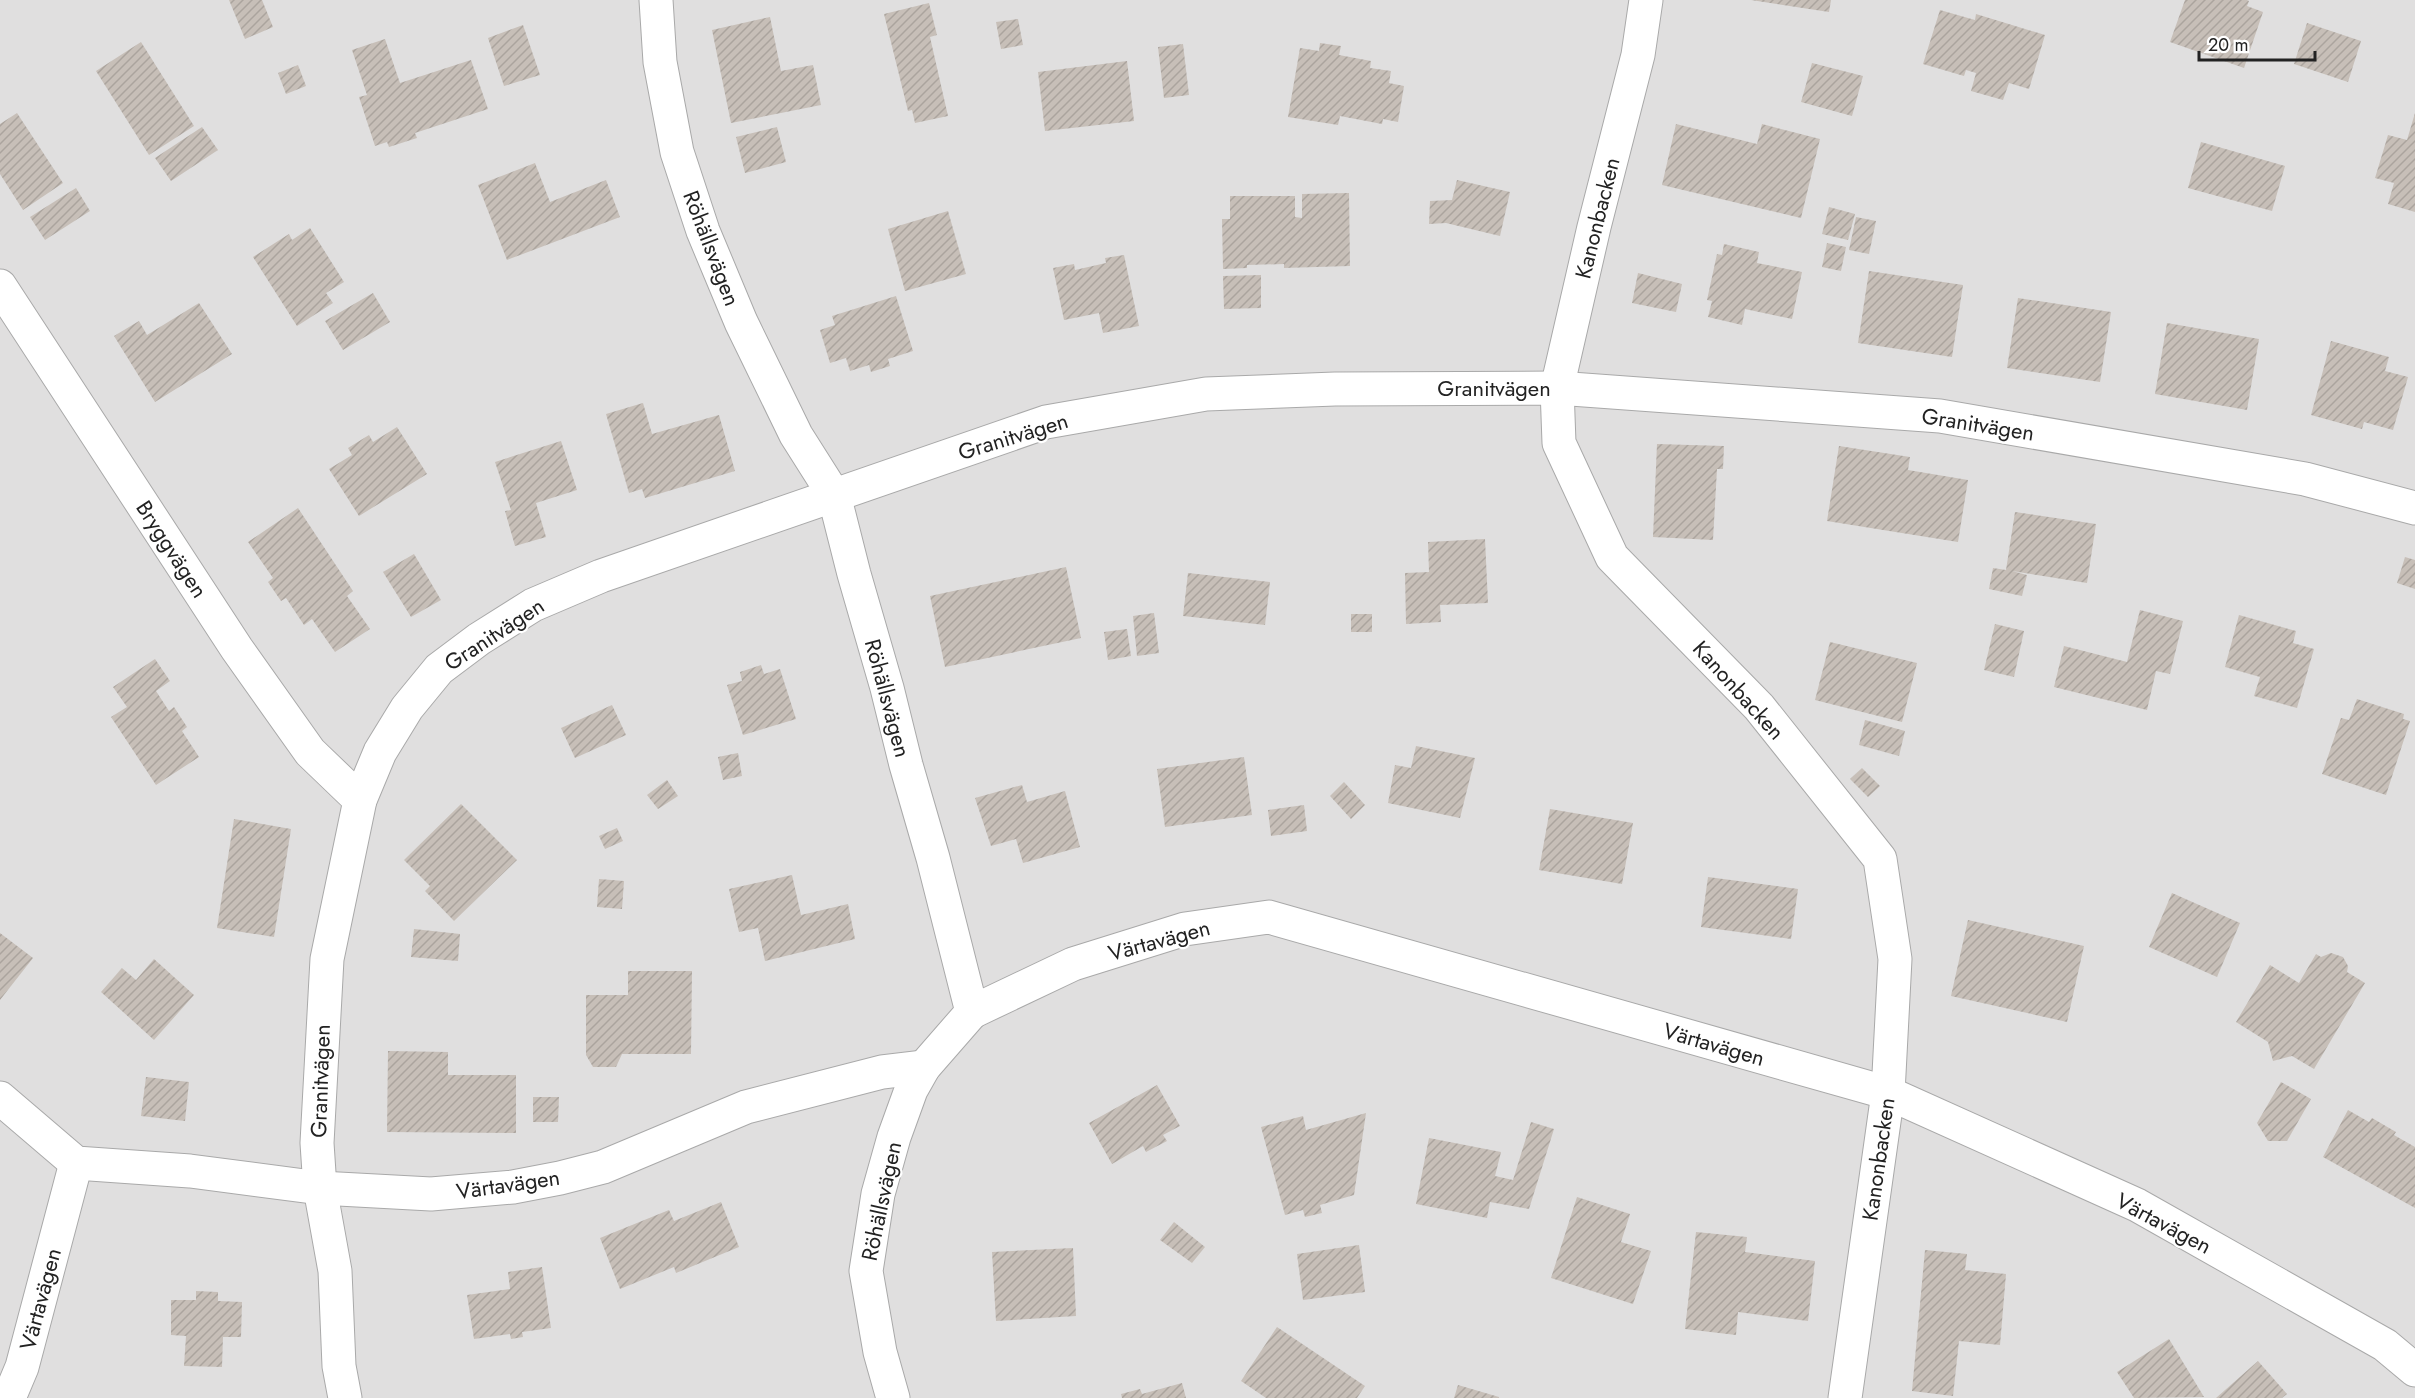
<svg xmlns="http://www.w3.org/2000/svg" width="2415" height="1398" viewBox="0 0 2415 1398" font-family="Jost,sans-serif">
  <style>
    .residential { fill: #e0dfdf }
    .building { fill: url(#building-hatch) }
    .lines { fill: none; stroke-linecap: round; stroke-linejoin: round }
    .minor-casing { stroke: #a9a9a9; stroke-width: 35 }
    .minor { stroke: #fff; stroke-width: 33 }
    .labels { text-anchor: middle; stroke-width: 4.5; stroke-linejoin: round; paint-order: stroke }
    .street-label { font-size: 22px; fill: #222; stroke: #fff }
  </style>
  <defs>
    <pattern id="building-hatch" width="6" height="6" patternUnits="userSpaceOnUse" patternTransform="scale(1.5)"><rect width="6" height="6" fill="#c7bfb8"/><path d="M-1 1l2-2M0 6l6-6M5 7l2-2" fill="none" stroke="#aba49e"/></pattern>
  </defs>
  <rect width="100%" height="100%" fill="#f2efe9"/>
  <!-- residential -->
  <rect class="residential" x="0" y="0" width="2415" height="1398"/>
  <!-- building -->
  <g class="building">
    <path d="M229,0H262L273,27L245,39Z"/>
    <path d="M1751,0H1831L1829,12Z"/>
    <path d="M2185,0H2247L2249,1L2247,6L2263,12L2244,68L2170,42Z"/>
    <path d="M929,3L937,35L930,37L948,116L915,123L912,110L908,111L884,14Z"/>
    <path d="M1940,10L1975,20L1976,14L2045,35L2029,89L2009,83L2003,100L1971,91L1976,73L1966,70L1964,76L1923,64Z"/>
    <path d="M770,17L781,71L813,65L821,105L731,123L712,30Z"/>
    <path d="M1018,19L1023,45L1001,49L996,22Z"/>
    <path d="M2307,23L2361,41L2348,82L2294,64Z"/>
    <path d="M523,25L540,75L504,86L488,38Z"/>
    <path d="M385,39L400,83L471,60L488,109L415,133L417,138L389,147L387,142L375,146L359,97L367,95L352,50Z"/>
    <path d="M141,42L194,126L149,155L96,71Z"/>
    <path d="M1320,43L1341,46L1339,55L1371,61L1370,68L1391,71L1389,83L1404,86L1398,122L1383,119L1382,124L1340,116L1338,125L1288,117L1300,48L1319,51Z"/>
    <path d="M1183,44L1189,95L1164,98L1158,47Z"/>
    <path d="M1127,61L1134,121L1045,131L1038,72Z"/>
    <path d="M1812,63L1863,76L1852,116L1801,102Z"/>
    <path d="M298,65L306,86L286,94L278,73Z"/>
    <path d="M17,113L63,183L23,210L0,174V124Z"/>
    <path d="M2415,113V212L2388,204L2394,183L2375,178L2388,135L2407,140Z"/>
    <path d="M1676,124L1757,144L1762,124L1820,139L1801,218L1662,185Z"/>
    <path d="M202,127L218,150L171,181L155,158Z"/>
    <path d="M777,127L786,162L745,173L736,137Z"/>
    <path d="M2201,142L2285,166L2272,211L2188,188Z"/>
    <path d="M535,163L550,202L606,180L620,217L507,260L478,185Z"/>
    <path d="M1457,180L1510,192L1500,236L1446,223L1429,224L1430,201L1452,200Z"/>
    <path d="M76,188L90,211L45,240L30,217Z"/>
    <path d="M1349,193L1350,266L1284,268V264L1247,265V268L1223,269L1222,219H1230V196H1295V217L1302,218V194Z"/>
    <path d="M1829,207L1855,214L1848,240L1822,234Z"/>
    <path d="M948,211L966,274L905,291L888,229Z"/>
    <path d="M1856,217L1876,221L1869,254L1849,250Z"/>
    <path d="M310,228L344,282L326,293L333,303L297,326L253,257L289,234L292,240Z"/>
    <path d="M1827,243L1846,247L1841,271L1822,267Z"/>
    <path d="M1724,244L1759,252L1757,263L1802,272L1792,319L1745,309L1742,325L1708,317L1712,301L1707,300L1717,254L1722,255Z"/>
    <path d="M1124,255L1139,326L1103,333L1099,313L1064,320L1053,268L1074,264L1075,270L1106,263L1105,258Z"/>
    <path d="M1869,271L1963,285L1952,357L1858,343Z"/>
    <path d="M1638,273L1682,284L1676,312L1632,303Z"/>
    <path d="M1261,275V308L1224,309L1223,276Z"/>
    <path d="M373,293L390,322L343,350L325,321Z"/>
    <path d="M896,296L913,351L888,359L890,366L871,372L869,365L850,371L846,358L830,363L820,330L835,325L832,316Z"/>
    <path d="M2018,298L2111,312L2100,382L2007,368Z"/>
    <path d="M199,303L232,354L155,402L114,336L139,321L147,335Z"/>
    <path d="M2167,323L2259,339L2247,410L2155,394Z"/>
    <path d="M2331,341L2389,357L2385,371L2408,377L2393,430L2364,422L2362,429L2311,415Z"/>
    <path d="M643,403L652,434L719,415L735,471L645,498L642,489L629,493L606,414Z"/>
    <path d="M397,427L427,474L359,516L329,469L352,455L348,448L369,435L373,442Z"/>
    <path d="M561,441L577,490L536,503L546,537L515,546L505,511L511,510L495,462Z"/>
    <path d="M1657,444L1724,446L1723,469H1717L1713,540L1653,537Z"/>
    <path d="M1839,446L1910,457L1908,470L1968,480L1958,542L1827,521Z"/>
    <path d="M298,508L353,591L347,596L370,629L335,652L312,619L304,625L286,598L281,601L268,582L273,578L248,542Z"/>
    <path d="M2015,512L2096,524L2087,583L2012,571L2027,575L2022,596L1989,589L1993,568L2006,570Z"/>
    <path d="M1485,539L1488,603L1440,605L1441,622L1406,624L1405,573L1429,572L1428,542Z"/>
    <path d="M414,554L441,600L411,617L383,572Z"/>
    <path d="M2405,557L2415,560V589L2397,583Z"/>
    <path d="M1066,567L1081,638L945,667L930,596Z"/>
    <path d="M1188,573L1270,582L1265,625L1183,616Z"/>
    <path d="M2140,610L2183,621L2170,674L2156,671L2147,710L2054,687L2064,646L2127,662Z"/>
    <path d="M1154,613L1159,653L1137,656L1133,616Z"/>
    <rect x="1351" y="614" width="21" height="18"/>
    <path d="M2239,615L2296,631L2293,643L2314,649L2297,708L2254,696L2260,677L2225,667Z"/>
    <path d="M1995,624L2024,631L2014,677L1984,670Z"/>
    <path d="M1127,629L1131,656L1108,660L1104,632Z"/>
    <path d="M1830,642L1917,663L1902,722L1815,700Z"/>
    <path d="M155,659L170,681L156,691L169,711L174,707L187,727L182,731L199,757L156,785L111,717L127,707L113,687Z"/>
    <path d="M761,665L764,674L780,669L796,719L743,735L727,685L742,681L740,672Z"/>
    <path d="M2357,699L2404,714L2403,719L2410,721L2386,795L2322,774L2341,718L2349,720Z"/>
    <path d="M612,705L626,735L575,758L561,728Z"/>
    <path d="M1865,720L1905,731L1899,756L1859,745Z"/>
    <path d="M1416,746L1475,758L1460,818L1388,803L1395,765L1411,768Z"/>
    <path d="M738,753L742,776L723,780L718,757Z"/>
    <path d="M1244,757L1252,815L1165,827L1157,769Z"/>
    <path d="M1862,768L1880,786L1868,797L1850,779Z"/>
    <path d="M667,780L678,796L658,809L647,795Z"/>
    <path d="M1344,782L1365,805L1351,819L1330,796Z"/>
    <path d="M1022,785L1027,802L1065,791L1080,847L1023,863L1016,839L991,846L975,798Z"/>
    <path d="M461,804L517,860L454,921L425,891L430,886L404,860Z"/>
    <path d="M1304,805L1307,831L1271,836L1268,810Z"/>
    <path d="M1550,809L1633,823L1622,884L1539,870Z"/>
    <path d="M234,819L291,829L274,937L217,928Z"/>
    <path d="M617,828L623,841L605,849L599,836Z"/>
    <path d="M792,875L801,915L848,904L855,939L765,961L758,928L739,932L729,889Z"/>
    <path d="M1708,877L1798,889L1791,939L1701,927Z"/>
    <path d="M599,879L624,881L622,909L597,907Z"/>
    <path d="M2172,893L2240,923L2217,977L2149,947Z"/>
    <path d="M1968,920L2084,946L2067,1022L1951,996Z"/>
    <path d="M414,929L460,934L458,961L411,957Z"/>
    <path d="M0,933L33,958L0,1000Z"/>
    <path d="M2331,953L2343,957L2348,966L2347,972L2365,983L2314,1069L2292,1056L2273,1061L2268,1042L2236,1022L2270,965L2299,983L2316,954L2321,957Z"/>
    <path d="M154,959L194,995L154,1040L101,992L122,968L136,980Z"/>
    <path d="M628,971H692L691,1054H622L616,1067H593L586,1055V995H628Z"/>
    <path d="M388,1051L448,1052V1075H516V1133L387,1132Z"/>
    <path d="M146,1077L189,1082L185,1121L141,1116Z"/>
    <path d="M2281,1082L2311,1099L2287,1141H2268L2257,1123Z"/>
    <path d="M1157,1085L1180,1126L1163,1135L1167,1141L1146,1152L1143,1146L1112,1164L1089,1123Z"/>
    <path d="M533,1097H559L558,1122H533Z"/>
    <path d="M2348,1110L2369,1122L2372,1118L2396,1132L2394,1135L2415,1147V1208L2323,1157Z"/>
    <path d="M1366,1113L1354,1195L1320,1205L1322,1213L1305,1217L1303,1210L1285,1215L1261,1127L1303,1116L1306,1130Z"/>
    <path d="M1531,1122L1554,1129L1529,1209L1490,1202L1487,1218L1416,1204L1429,1138L1501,1152L1495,1176L1513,1180Z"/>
    <path d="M1577,1197L1630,1214L1621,1242L1651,1251L1633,1304L1551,1278Z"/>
    <path d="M721,1202L739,1247L676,1273L674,1267L620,1289L600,1238L669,1210L674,1221Z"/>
    <path d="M1174,1222L1205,1247L1192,1263L1160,1240Z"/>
    <path d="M1696,1232L1747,1237L1745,1252L1815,1261L1808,1321L1738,1312L1736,1335L1685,1329Z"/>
    <path d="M1359,1245L1365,1292L1303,1300L1297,1254Z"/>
    <path d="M1073,1248L1076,1316L996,1321L992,1252Z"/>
    <path d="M1925,1250L1967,1254L1965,1270L2006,1274L2000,1345L1959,1341L1953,1396L1912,1391Z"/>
    <path d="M542,1267L551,1328L522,1332L523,1337L511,1339L510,1334L474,1339L467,1295L510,1289L508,1272Z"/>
    <path d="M196,1291L218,1292V1301L242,1302L241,1337H223L222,1367L184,1366L186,1336L171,1335V1300H196Z"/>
    <path d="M1277,1327L1365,1386L1357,1398H1266L1241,1381Z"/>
    <path d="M2169,1339L2204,1397L2134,1398L2117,1372Z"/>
    <path d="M2258,1361L2287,1394L2282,1398H2216Z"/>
    <path d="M1182,1383L1186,1398H1122L1121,1394L1140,1389L1142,1394Z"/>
    <path d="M1458,1385L1499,1397V1398H1454Z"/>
  </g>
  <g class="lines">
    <defs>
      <g id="minor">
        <path d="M656,0L660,62L677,152L703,231L741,322L796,435L834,495L854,574L887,688L906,765L933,858L972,1012L924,1067L911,1090L894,1137L878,1194L866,1271L880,1352L893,1398"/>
        <path d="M1646,0L1638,55L1594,227L1557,388L1559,443L1612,557L1759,707L1880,859L1895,959L1888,1093L1845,1398"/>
        <path d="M0,286L237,649L310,752L360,800"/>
        <path d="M972,1012L1073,964L1185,929L1269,917L1888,1093L2137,1205L2385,1345L2415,1370"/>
        <path d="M0,1098L76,1163L190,1171L320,1188L431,1194L513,1187L560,1178L603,1167L746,1107L882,1072L924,1067"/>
        <path d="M9,1398L22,1367L76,1163"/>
        <path d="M345,1398L339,1366L335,1271L320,1188L317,1143L327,959L360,800L380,752L407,708L439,669L479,639L533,605L601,576L1046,422L1206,394L1335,389L1557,388L1940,416L2305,479L2415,508"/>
      </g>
    </defs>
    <!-- minor casing -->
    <use href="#minor" class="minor-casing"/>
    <!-- minor -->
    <use href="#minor" class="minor"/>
  </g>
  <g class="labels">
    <!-- street labels -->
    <g class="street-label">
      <text transform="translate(1597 218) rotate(-76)" y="8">Kanonbacken</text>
      <text transform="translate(712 248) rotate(69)" y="8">Röhällsvägen</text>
      <text x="1494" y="396">Granitvägen</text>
      <text transform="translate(1978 424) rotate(9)" y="8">Granitvägen</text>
      <text transform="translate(1013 436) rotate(-17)" y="8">Granitvägen</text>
      <text transform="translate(172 549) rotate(57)" y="8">Bryggvägen</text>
      <text transform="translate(494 634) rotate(-33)" y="8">Granitvägen</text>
      <text transform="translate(1739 690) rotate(48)" y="8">Kanonbacken</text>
      <text transform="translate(888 698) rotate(75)" y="8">Röhällsvägen</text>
      <text transform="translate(1159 940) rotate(-15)" y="8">Värtavägen</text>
      <text transform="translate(1714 1044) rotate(16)" y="8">Värtavägen</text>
      <text transform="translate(320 1081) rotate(-88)" y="8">Granitvägen</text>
      <text transform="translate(1878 1159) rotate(-82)" y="8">Kanonbacken</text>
      <text transform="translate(508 1184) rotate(-8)" y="8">Värtavägen</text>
      <text transform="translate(881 1201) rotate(-78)" y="8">Röhällsvägen</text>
      <text transform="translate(2164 1223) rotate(28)" y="8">Värtavägen</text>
      <text transform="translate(40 1299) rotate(-75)" y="8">Värtavägen</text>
    </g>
  </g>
  <!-- scale -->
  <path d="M2199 51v9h116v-9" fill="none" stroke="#222222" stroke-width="3"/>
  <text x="2208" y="51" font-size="18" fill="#222222" stroke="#ffffff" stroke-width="4.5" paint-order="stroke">20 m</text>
</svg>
